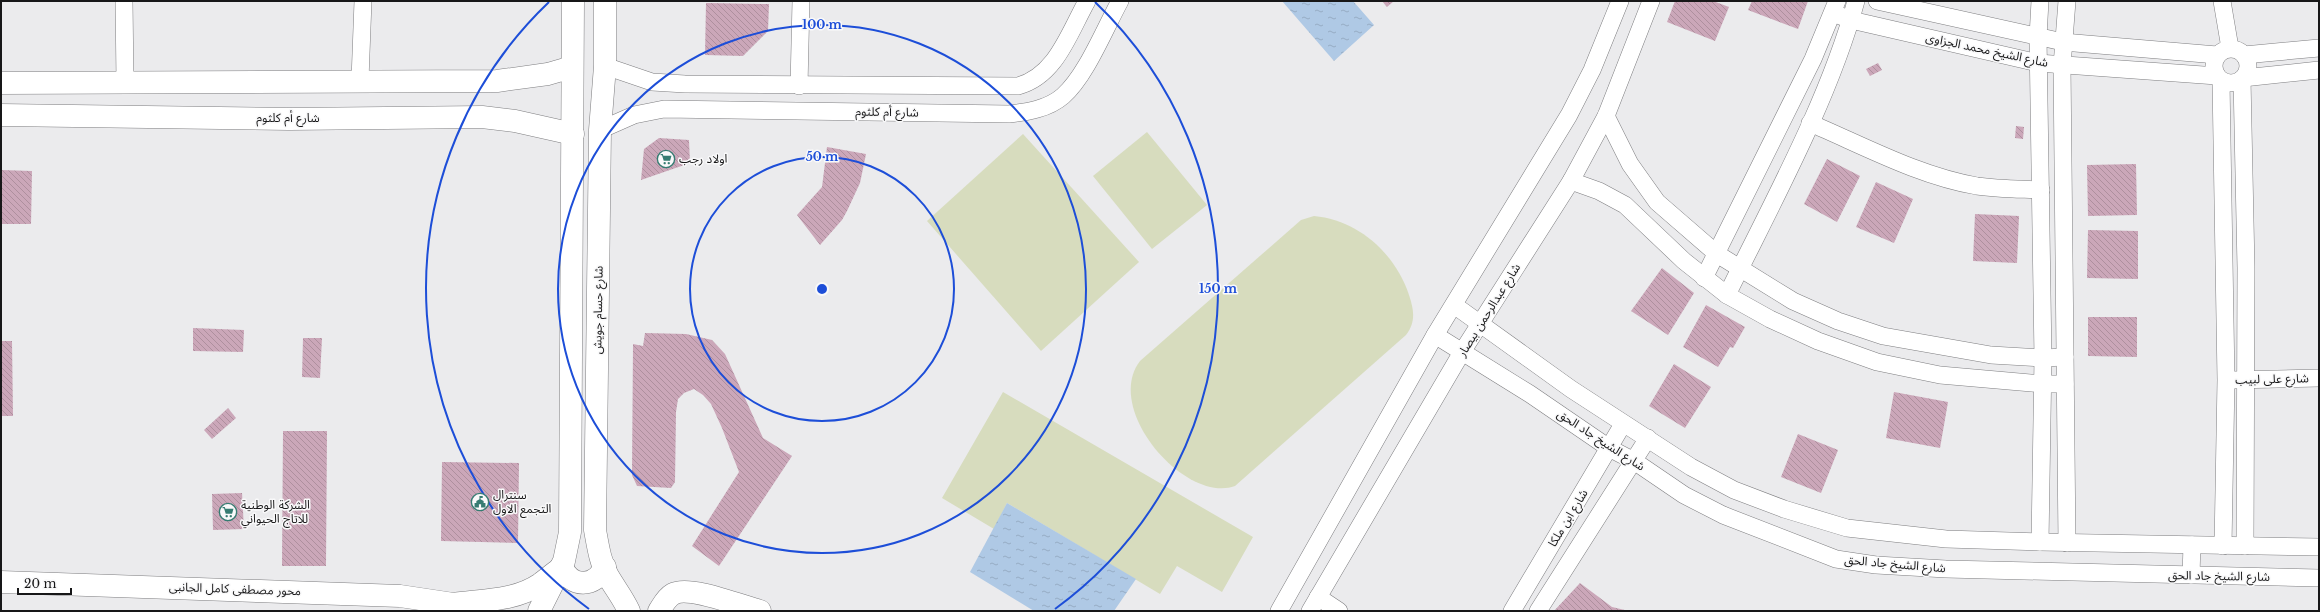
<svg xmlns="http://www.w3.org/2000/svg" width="2320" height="612" viewBox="0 0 2320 612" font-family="'Libre Baskerville','Noto Sans Arabic',serif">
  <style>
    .garden { fill: #d7dcbe }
    .water { fill: url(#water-ripples) }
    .building { fill: url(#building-back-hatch) }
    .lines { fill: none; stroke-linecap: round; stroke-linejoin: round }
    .street-casing { stroke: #7e7e80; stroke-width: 18 }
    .secondary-casing { stroke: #7e7e80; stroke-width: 23 }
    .street { stroke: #fff; stroke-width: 17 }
    .secondary { stroke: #fff; stroke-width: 22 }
    .ring { fill: none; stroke: #1d4ed8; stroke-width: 2 }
    .labels { text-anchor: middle; stroke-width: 3; stroke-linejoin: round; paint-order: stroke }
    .street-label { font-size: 12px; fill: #171718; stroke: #f9f9fa }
    .poi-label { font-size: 12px; fill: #171718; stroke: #f9f9fa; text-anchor: start }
    .centre { fill: #1d4ed8; stroke: #f9f9fa; stroke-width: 2 }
    .ring-label { font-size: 12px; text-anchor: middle; font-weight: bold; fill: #1d4ed8; stroke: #f9f9fa; stroke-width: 3; stroke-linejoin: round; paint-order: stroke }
  </style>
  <defs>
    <pattern id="water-ripples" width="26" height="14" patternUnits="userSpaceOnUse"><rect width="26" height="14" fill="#afc9e5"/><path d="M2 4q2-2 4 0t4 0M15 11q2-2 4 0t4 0" fill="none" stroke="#96acc4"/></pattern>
    <pattern id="building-back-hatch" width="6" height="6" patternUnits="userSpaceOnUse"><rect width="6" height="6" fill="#cba7b9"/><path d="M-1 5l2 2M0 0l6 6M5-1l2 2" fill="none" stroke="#ae8f9e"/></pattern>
  </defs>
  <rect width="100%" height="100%" fill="#ebebed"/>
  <!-- garden -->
  <g class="garden">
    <path d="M1147,132L1207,205L1152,249L1093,176Z"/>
    <path d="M1023,134L1139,262L1041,351L927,221Z"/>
    <path d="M1314,216C1358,220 1395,253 1409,295C1414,310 1416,322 1406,335L1235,486C1185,504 1103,409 1140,361L1301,220Z"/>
    <path d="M1003,392L1253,537L1222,592L1177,566L1160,594L1007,503L994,529L942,498Z"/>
  </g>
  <!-- water -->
  <g class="water">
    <path d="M1282,1H1353L1374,25L1334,61Z"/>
    <path d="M1007,503L1136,579L1114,611H1034L970,572Z"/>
  </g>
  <!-- building -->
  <g class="building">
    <path d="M1382,1H1394L1387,7Z"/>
    <path d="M1675,1H1713L1729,7L1715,41L1667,22Z"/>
    <path d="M1752,1H1808L1798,29L1748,10Z"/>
    <path d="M706,3L769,4L768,31L743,56L705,55Z"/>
    <path d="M1878,63L1882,70L1870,76L1866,69Z"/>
    <path d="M2016,126L2024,127L2023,139L2015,138Z"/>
    <path d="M659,138L689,140L690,163L641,180L644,149Z"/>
    <path d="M827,147L866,154L860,183L847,211L842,220L820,245L797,215L822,187Z"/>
    <path d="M1827,159L1860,176L1837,222L1804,204Z"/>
    <path d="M2136,164L2137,215L2088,216L2087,165Z"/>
    <path d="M1,170L32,171L31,224H1Z"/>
    <path d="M1876,182L1913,199L1894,243L1856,227Z"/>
    <path d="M1975,214L2019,216L2017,263L1973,261Z"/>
    <path d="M2088,230L2138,231V279L2087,278Z"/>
    <path d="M1662,268L1694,293L1668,335L1631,311Z"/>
    <path d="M1706,305L1745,327L1733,348L1730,347L1718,367L1683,347Z"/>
    <path d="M2088,317H2137V357L2088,356Z"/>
    <path d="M193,328L244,330L243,352L193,351Z"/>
    <path d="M645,333L686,334L712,340L725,354L763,438L792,456L719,566L692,546L739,472L722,428L711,404L703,395L694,389L684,393L678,399L676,412L675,482L671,488L637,486L632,475L633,344L643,346Z"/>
    <path d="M303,338H322L320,378L302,377Z"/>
    <path d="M1,341H12L13,416H1Z"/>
    <path d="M1674,364L1711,387L1685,428L1649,406Z"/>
    <path d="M1894,392L1948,402L1940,448L1886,438Z"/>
    <path d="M228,408L236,418L212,439L204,430Z"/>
    <path d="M283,431H327L326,566H282Z"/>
    <path d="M1798,434L1838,450L1821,493L1781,477Z"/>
    <path d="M442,462L519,463L518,543L441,541Z"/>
    <path d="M242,493L244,529L213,530L212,494Z"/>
    <path d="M1580,583L1612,607L1629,611H1554Z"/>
  </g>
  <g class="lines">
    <defs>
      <g id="street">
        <path d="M124,1L125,81"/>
        <path d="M1877,1L2063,42L2217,55"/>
        <path d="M2067,1L2062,66L2067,543"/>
        <path d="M2222,1L2230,48"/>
        <path d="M1833,13L1851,20L2038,63L2217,76"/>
        <circle cx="2231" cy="66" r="17"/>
        <path d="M2244,55L2319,48"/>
        <path d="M605,66L652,82L685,84L1018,86C1056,76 1069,33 1087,1"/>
        <path d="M2243,78L2319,70"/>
        <path d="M2242,79L2246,268L2245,546"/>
        <path d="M360,80L363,1"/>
        <path d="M2221,81L2226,380L2223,546"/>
        <path d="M799,86L801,1"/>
        <path d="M1606,116L1630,164L1657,202L1717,254L1793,301L1838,321L1883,336L1991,355L2043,358L2065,357"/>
        <path d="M1810,123C1864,146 1919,176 1977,186C1998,189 2020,189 2041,190"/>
        <path d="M600,130L634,115L664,109L1009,114C1027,112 1048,109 1063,96C1086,76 1105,28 1120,1"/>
        <path d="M1571,181L1599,191L1625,205L1684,261L1727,295L1770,319L1818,341L1877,362L1940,375L2043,384H2065"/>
        <path d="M1704,278L1813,59L1837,1"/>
        <path d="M1727,295C1772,203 1829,100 1856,1"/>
        <path d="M1454,305L1571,389L1691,467L1734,490L1784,509L1847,528L1946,539L2040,542L2319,547"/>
        <path d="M1435,335L1530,394L1609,448L1634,461L1684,495L1723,515L1836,559L1876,565L1946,569L2319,578"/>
        <path d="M2233,380L2319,378"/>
        <path d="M2040,542L2043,358L2038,37L2040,1"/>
        <path d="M2191,575L2192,545"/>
        <path d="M1318,597L1339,611"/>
        <path d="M1279,611L1435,335L1569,115L1592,70L1620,1"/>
        <path d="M1310,611L1462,352L1571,181L1606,116L1651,1"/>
        <path d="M1512,611L1623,424"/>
        <path d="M1538,611L1648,438"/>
      </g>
      <g id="secondary">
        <path d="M605,1V66L600,130L595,530C598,546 600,562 608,576C615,588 623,598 629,611"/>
        <path d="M1,83L497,81L548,74L572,67"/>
        <path d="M1,115L289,119L482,117L515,121L573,134"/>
        <path d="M1,582L400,596L460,605L467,611"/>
        <path d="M453,604C482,600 515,601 540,584C547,579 554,573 562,567C571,588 595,588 605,567"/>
        <path d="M539,611L564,561L570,532L573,1"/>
        <path d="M659,611C663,605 666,598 673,594C689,585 741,606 760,611"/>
      </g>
    </defs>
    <!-- street casing -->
    <use href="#street" class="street-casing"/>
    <!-- secondary casing -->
    <use href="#secondary" class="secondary-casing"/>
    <!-- street -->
    <use href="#street" class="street"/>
    <!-- secondary -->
    <use href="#secondary" class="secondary"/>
  </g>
  <!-- distance rings -->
  <g class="ring">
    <circle cx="822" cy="289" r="132"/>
    <circle cx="822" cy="289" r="264"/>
    <path d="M589 609A396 396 0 0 1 549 2M1095 2A396 396 0 0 1 1055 609"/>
  </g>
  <!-- icons -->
  <defs>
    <symbol id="supermarket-ring" viewBox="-11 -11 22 22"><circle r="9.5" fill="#f9f9fa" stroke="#367c72" stroke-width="1.5"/><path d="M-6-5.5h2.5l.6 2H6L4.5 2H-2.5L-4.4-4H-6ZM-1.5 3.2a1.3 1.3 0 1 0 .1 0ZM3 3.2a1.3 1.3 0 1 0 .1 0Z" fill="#367c72"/></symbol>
    <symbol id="civic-ring" viewBox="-11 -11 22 22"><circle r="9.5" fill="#f9f9fa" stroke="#367c72" stroke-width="1.5"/><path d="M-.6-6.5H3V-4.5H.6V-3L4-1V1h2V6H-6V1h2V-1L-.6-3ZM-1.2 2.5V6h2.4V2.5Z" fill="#367c72"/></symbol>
  </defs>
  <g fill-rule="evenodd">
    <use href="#supermarket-ring" x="656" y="149" width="20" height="20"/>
    <use href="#civic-ring" x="470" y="492" width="20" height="20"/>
    <use href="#supermarket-ring" x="218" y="502" width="20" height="20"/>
  </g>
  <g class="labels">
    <!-- street labels -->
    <g class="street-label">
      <text transform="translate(1987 50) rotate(12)" y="4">شارع الشيخ محمد الجزاوى</text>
      <text transform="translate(887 112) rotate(1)" y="4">شارع أم كلثوم</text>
      <text x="288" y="122">شارع أم كلثوم</text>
      <text transform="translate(598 310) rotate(-89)" y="4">شارع حسام جويش</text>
      <text transform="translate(1489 310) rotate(-58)" y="4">شارع عبدالرحمن بيصار</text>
      <text transform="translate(2272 379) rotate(-1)" y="4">شارع على لبيب</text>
      <text transform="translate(1601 440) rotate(33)" y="4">شارع الشيخ جاد الحق</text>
      <text transform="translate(1568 518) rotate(-59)" y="4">شارع ابن ملكا</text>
      <text transform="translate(1895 564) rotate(5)" y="4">شارع الشيخ جاد الحق</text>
      <text transform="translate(2219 576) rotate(1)" y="4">شارع الشيخ جاد الحق</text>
      <text transform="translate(235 589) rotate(2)" y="4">محور مصطفى كامل الجانبى</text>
    </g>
    <!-- poi labels -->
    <g class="poi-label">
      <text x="679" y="163">اولاد رجب</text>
      <text x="493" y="499">سنترال<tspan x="493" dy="14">التجمع الاول</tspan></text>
      <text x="241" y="509">الشركة الوطنية<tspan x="241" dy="14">للاتاج الحيواني</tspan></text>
    </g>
  </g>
  <circle cx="822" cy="289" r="6" class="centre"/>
  <g class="ring-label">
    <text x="822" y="29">100 m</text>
    <text x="822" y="161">50 m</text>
    <text x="1218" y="293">150 m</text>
  </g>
  <!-- border -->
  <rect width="2320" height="612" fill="none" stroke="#171718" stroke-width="4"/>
  <!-- scale -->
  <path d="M18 588v6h53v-6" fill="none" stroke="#171718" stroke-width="2"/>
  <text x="24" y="588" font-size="12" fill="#171718" stroke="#f9f9fa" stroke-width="3" paint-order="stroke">20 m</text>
</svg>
